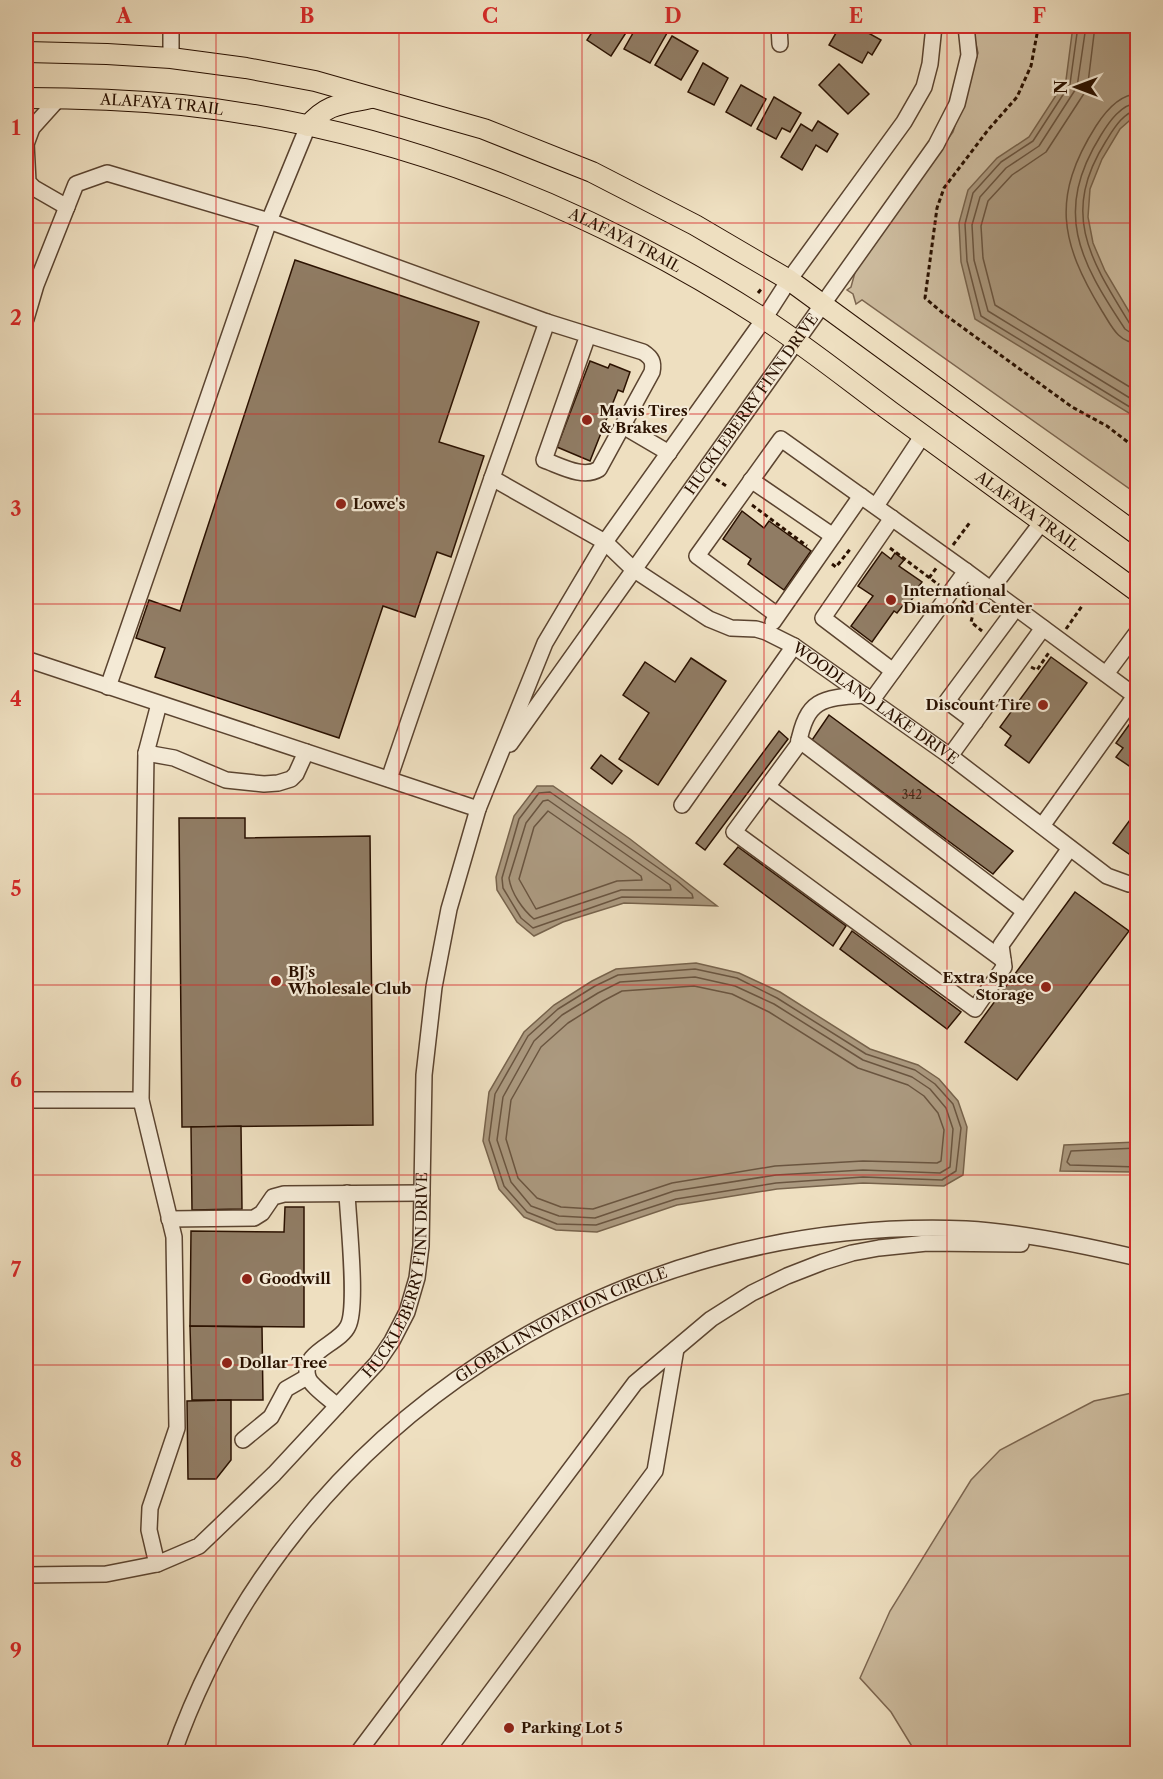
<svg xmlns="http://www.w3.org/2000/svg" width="1163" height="1779" viewBox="0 0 1163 1779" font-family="'Libre Caslon Text',serif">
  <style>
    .green { fill: #cdbc9f; stroke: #7c6650; stroke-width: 1.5 }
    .water { fill: #ab997f; stroke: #77634c; stroke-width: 1.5 }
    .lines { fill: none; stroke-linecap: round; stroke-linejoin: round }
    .shore { stroke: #6a5540; stroke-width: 1.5 }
    .building { fill: #907c64; stroke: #2a1100; stroke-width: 1.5 }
    .minor-casing { stroke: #5b4430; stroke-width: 18 }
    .major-casing { stroke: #2a1100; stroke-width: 22 }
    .path { stroke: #2a1100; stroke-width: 3; stroke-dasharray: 4.5 3; stroke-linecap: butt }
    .minor { stroke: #f4ead6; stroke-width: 15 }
    .major { stroke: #eedfc0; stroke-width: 20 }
    .grid { fill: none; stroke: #d62828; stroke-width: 1.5; stroke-opacity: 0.55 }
    .poi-dot { fill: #8f2418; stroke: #f4ead6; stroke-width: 2 }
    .labels { text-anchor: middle; stroke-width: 4.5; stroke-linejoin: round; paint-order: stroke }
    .number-label { font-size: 12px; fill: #442c19 }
    .street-label { font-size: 15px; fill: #2a1100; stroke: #f4ead6 }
    .poi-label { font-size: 15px; font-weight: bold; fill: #2a1100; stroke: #f4ead6; text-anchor: start }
    .neatline { fill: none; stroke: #d62828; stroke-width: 2 }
    .grid-label { font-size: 20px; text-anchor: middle; font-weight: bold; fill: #d62828 }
  </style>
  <rect width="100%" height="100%" fill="#eedfc0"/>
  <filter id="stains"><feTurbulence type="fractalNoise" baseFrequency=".00333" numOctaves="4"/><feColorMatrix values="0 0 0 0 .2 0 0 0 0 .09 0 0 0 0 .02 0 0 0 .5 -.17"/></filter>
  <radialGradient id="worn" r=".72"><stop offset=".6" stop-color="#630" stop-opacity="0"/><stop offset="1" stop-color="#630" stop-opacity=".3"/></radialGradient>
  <!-- green -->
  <g class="green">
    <path d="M972,26H1137V494L862,300L856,304L853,294L847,290L851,287L857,265L953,132L978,53Z"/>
    <path d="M1137,1392V1753H916L891,1712L860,1678L890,1611L971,1480L1000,1450L1094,1401Z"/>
  </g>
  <!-- water -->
  <g class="water">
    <path d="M1073,26H1137V114L1120,129L1102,159L1090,189L1088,217L1093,243L1105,271L1137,325V418L975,319L961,262L959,223L968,190L997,158L1029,137L1066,80Z"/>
    <path d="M537,786H553L630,839L717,906L624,903L563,922L534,936L517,922L497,890L496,877L514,816Z"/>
    <path d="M696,963L739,973L780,992L870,1049L918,1065L939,1079L958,1101L967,1127L963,1175L944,1186L863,1183L777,1189L677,1205L597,1232L556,1230L524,1217L499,1189L483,1141L489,1092L524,1032L554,1005L592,981L616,969Z"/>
    <path d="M1137,1142V1174L1134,1172L1060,1171L1064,1145Z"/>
  </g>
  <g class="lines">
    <!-- shore -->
    <g class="shore">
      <path d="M1078,26L1070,84L1033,141L1001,162L973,193L965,224L967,261L981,316L1138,412"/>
      <path d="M1086,26L1077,87L1039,146L1006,168L980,197L972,225L974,260L988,311L1138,403"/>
      <path d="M1095,26L1088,83L1085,92L1046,152L1012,175L988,201L981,226L983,258L995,305L1138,392"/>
      <path d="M1138,94C1119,94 1105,112 1096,126C1051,197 1060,242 1102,311C1111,325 1118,343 1138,343"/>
      <path d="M1138,103C1121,104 1109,122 1101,135C1053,212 1079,260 1125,329L1131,333L1138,334"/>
      <path d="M1138,110C1123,112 1113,130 1106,141C1060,214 1090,259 1130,324L1138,327"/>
      <path d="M550,792L677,881L692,894L693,898L622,897L533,928L521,918L503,888L502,878L519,819L539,793Z"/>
      <path d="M548,800L670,885L671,890H621L534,919C523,910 511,893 509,878L526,823L543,801Z"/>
      <path d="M548,811L641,876L642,880L617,881L536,909L519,879L534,827Z"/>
      <path d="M695,969L737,978L777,998L866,1054L915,1070L935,1084L953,1104L961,1128L956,1171L942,1180L863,1177L776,1183L676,1199L596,1225L557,1224L527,1212L504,1186L489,1140L495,1094L528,1036L558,1009L595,986L618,975Z"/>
      <path d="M695,977L735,986L774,1004L863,1060L912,1077L930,1089L946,1108L953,1129L950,1167L940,1173L863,1170L776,1175L674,1191L595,1218L559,1216L531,1206L511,1182L497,1140L503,1097L534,1041L562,1015L598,993L620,982Z"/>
      <path d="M694,986L732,994L769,1012L858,1068L908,1085L924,1096L938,1113L944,1130L941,1161L937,1163L863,1161L775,1166L672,1183L593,1209L561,1207L537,1198L518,1178L506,1139L511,1100L541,1047L568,1023L603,1001L622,991Z"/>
      <path d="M1138,1148L1071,1151L1067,1162L1070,1165L1138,1167"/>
    </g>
  </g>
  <!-- building -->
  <g class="building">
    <path d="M573,26H588L584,32Z"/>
    <path d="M596,26H624L629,28L611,56L587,40Z"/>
    <path d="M637,26H654L667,33L650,63L624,49Z"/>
    <path d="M840,26H856L881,40L872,55L868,52L862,63L829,45Z"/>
    <path d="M672,36L698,51L681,80L655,65Z"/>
    <path d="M703,63L728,78L714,105L688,92Z"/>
    <path d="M839,64L869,94L848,114L819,85Z"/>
    <path d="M741,85L766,99L751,126L726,112Z"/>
    <path d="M774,97L801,113L790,132L782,128L776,139L757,129Z"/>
    <path d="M818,121L838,134L827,152L816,145L802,170L781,157L801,124L812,131Z"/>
    <path d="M295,260L479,322L439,442L484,456L451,557L437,552L415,617L383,606L339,738L155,677L165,648L136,638L149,600L180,611Z"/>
    <path d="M590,361L608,368L610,364L630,372L623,392L618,390L590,461L557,447Z"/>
    <path d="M742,511L764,528L769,521L811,551L784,590L748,564L751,559L723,539Z"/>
    <path d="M882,552L891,559L895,553L904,560L899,566L922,582L916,590L918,591L907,606L904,604L897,613L894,611L872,642L851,626L873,596L858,586Z"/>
    <path d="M1051,657L1087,683L1029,763L1005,745L1011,736L1000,727Z"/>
    <path d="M691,658L726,681L658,785L619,759L649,713L623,695L645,662L675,682Z"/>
    <path d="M829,715L1013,851L993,874L812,740Z"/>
    <path d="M1134,718L1138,720V772L1116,757L1123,748L1116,743Z"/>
    <path d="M779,731L788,739L705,850L696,843Z"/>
    <path d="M601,755L622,771L612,784L591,768Z"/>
    <path d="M1138,809V842L1129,854L1113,843Z"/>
    <path d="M179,818H245V838L370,836L373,1125L182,1127Z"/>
    <path d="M738,847L846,926L833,946L724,864Z"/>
    <path d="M1075,892L1129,931L1017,1080L965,1042Z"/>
    <path d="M852,931L961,1012L947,1029L840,949Z"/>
    <path d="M241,1126L242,1209L192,1210L191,1127Z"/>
    <path d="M285,1207H304V1327L190,1326L191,1231L284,1232Z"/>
    <path d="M190,1326L262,1327L263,1400H192Z"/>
    <path d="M231,1400V1460L216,1479H188L187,1401Z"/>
  </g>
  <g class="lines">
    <defs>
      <g id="minor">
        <path d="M171,26V58"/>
        <path d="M779,26L780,44"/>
        <path d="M26,143L28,182L34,188L67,207"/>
        <path d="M26,144L32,128L59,98"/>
        <path id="s1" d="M26,319L36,285L76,184L107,173L269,221L547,322L492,478L605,542L633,569L709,619L731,628L756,629L766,632L794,646L950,756L1107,876L1129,884H1138"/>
        <path d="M547,322L643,352C652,358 654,362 652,372L599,469C583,479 561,466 544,460L588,335"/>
        <path d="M623,426L669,453"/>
        <path d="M751,480L833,536"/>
        <path d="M876,506L923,435"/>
        <path d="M892,518L823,618L893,671"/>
        <path d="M991,589L1042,522"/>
        <path d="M777,615L697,556L781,439L966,571L1138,698"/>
        <path d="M773,622L861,496"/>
        <path d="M26,659L478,809"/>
        <path d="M1106,674L1138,631"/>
        <path d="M108,687L269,221L308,126"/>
        <path d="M864,695C821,698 807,699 798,745L734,832L975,1009L1004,967L1001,945L1070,848"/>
        <path d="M872,700L966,571"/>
        <path d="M975,722L947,701L1016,608"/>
        <path d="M799,740L1024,911"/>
        <path id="s2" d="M510,744L936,145L957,104L969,55L966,26"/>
        <path d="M146,753L174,758L226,780L264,784L278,783L291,779L296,774L306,752"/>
        <path d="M950,756L1043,628"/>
        <path d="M389,779L492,478"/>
        <path d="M768,787L1003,960"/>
        <path d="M682,805L794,646"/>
        <path d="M1042,826L1135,696"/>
        <path d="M26,1100H141"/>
        <path d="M169,1219L254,1218L262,1213L273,1197L284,1194L422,1193"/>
        <path d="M337,1406C331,1400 310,1385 308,1377C300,1352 340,1344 348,1326C358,1307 348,1219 347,1193"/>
        <path d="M243,1440L271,1417L286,1389L307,1377"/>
        <path d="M157,1564L149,1530L150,1508L177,1428L174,1237L141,1100L146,753L159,704"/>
        <path id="s3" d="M26,1575L106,1574L157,1564L199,1546L274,1474L377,1363L392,1341L407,1312L417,1278L421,1246L424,1075L434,987L449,909L478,809L545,643L605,542L764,319L789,280L904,122L924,87L930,64L934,26"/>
        <path id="s4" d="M173,1754C290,1421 619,1215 966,1229C1022,1232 1083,1245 1138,1258"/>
        <path d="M357,1754L635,1383L711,1319L752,1293L787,1276L823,1262L852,1253L879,1248L927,1243L1021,1244"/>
        <path d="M445,1754L655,1471L676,1349"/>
      </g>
      <g id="major">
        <path d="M26,52L107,54L171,58L246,68L315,81L484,129L592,172L695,225L789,280L1138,535"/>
        <path id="s5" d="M26,98C78,98 130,100 182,105C389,127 589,206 764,319C807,347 848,380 890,411C973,471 1055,532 1138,592"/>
        <path d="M308,126C327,103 343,104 371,98"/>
      </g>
    </defs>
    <!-- minor casing -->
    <use href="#minor" class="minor-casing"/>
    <!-- major casing -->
    <use href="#major" class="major-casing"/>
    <!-- path -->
    <g class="path">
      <path d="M1036,26L1037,34L1031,66L1017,97L988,130L944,188L937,208L925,298L944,314L1072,407L1107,426L1138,450"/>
      <path d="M758,293L762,288"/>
      <path d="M716,479L728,487"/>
      <path d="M752,505L807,546"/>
      <path d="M953,545L971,521"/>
      <path d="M890,548L939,585"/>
      <path d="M832,564L836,567L851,548"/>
      <path d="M929,578L937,567"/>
      <path d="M962,601L974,610L971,622L982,631"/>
      <path d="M1066,629L1082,606"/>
      <path d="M1031,667L1037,670L1050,651"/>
    </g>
    <!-- minor -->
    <use href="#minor" class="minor"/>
    <!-- major -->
    <use href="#major" class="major"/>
  </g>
  <!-- grid -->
  <path class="grid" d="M216,26V1754M399,26V1754M582,26V1754M764,26V1754M947,26V1754M26,223H1138M26,414H1138M26,604H1138M26,794H1138M26,985H1138M26,1175H1138M26,1365H1138M26,1556H1138"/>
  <!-- markers -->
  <g class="poi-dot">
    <circle cx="587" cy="420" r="6"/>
    <circle cx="341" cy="504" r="6"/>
    <circle cx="891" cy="600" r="6"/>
    <circle cx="1043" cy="705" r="6"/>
    <circle cx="276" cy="981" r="6"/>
    <circle cx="1046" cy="987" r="6"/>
    <circle cx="247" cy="1279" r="6"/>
    <circle cx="227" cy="1363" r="6"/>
    <circle cx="509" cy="1728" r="6"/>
  </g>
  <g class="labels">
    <!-- number labels -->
    <g class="number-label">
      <text x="912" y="799">342</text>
    </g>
    <!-- street labels -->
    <g class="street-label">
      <text dy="5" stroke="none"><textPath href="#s5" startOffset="136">ALAFAYA TRAIL</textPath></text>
      <text dy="5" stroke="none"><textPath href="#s5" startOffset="622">ALAFAYA TRAIL</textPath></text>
      <text dy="5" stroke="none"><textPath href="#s2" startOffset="417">HUCKLEBERRY FINN DRIVE</textPath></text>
      <text dy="5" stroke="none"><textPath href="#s5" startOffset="1108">ALAFAYA TRAIL</textPath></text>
      <text dy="5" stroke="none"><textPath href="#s1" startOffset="1257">WOODLAND LAKE DRIVE</textPath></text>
      <text dy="5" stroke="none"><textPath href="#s3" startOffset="525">HUCKLEBERRY FINN DRIVE</textPath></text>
      <text dy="5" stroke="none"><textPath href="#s4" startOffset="596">GLOBAL INNOVATION CIRCLE</textPath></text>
    </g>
    <!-- poi labels -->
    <g class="poi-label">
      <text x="599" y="416">Mavis Tires<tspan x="599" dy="17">&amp; Brakes</tspan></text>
      <text x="353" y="509">Lowe's</text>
      <text x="903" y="596">International<tspan x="903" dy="17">Diamond Center</tspan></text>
      <text x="1031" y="710" text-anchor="end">Discount Tire</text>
      <text x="288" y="977">BJ's<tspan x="288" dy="17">Wholesale Club</tspan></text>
      <text x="1034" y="983" text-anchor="end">Extra Space<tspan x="1034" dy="17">Storage</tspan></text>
      <text x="259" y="1284">Goodwill</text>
      <text x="239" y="1368">Dollar Tree</text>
      <text x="521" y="1733">Parking Lot 5</text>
    </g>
  </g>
  <!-- margin -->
  <rect width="1163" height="1779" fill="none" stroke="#eedfc0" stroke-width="66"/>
  <!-- north arrow -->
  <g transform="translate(1076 87) rotate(270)" stroke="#f4ead6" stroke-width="4.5" paint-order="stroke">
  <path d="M0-4.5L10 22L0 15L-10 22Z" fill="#2a1100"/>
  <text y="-9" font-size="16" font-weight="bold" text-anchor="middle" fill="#2a1100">N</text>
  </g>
  <rect x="33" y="33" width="1097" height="1713" class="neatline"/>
  <g class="grid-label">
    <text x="124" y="23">A</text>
    <text x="307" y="23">B</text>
    <text x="490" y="23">C</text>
    <text x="673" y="23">D</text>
    <text x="856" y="23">E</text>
    <text x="1039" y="23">F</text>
    <text x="16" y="135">1</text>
    <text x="16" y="325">2</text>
    <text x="16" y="516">3</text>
    <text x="16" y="706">4</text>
    <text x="16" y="896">5</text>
    <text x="16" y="1087">6</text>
    <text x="16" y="1277">7</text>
    <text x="16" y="1467">8</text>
    <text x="16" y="1658">9</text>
  </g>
  <rect width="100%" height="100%" filter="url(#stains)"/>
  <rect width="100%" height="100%" fill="url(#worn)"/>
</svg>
